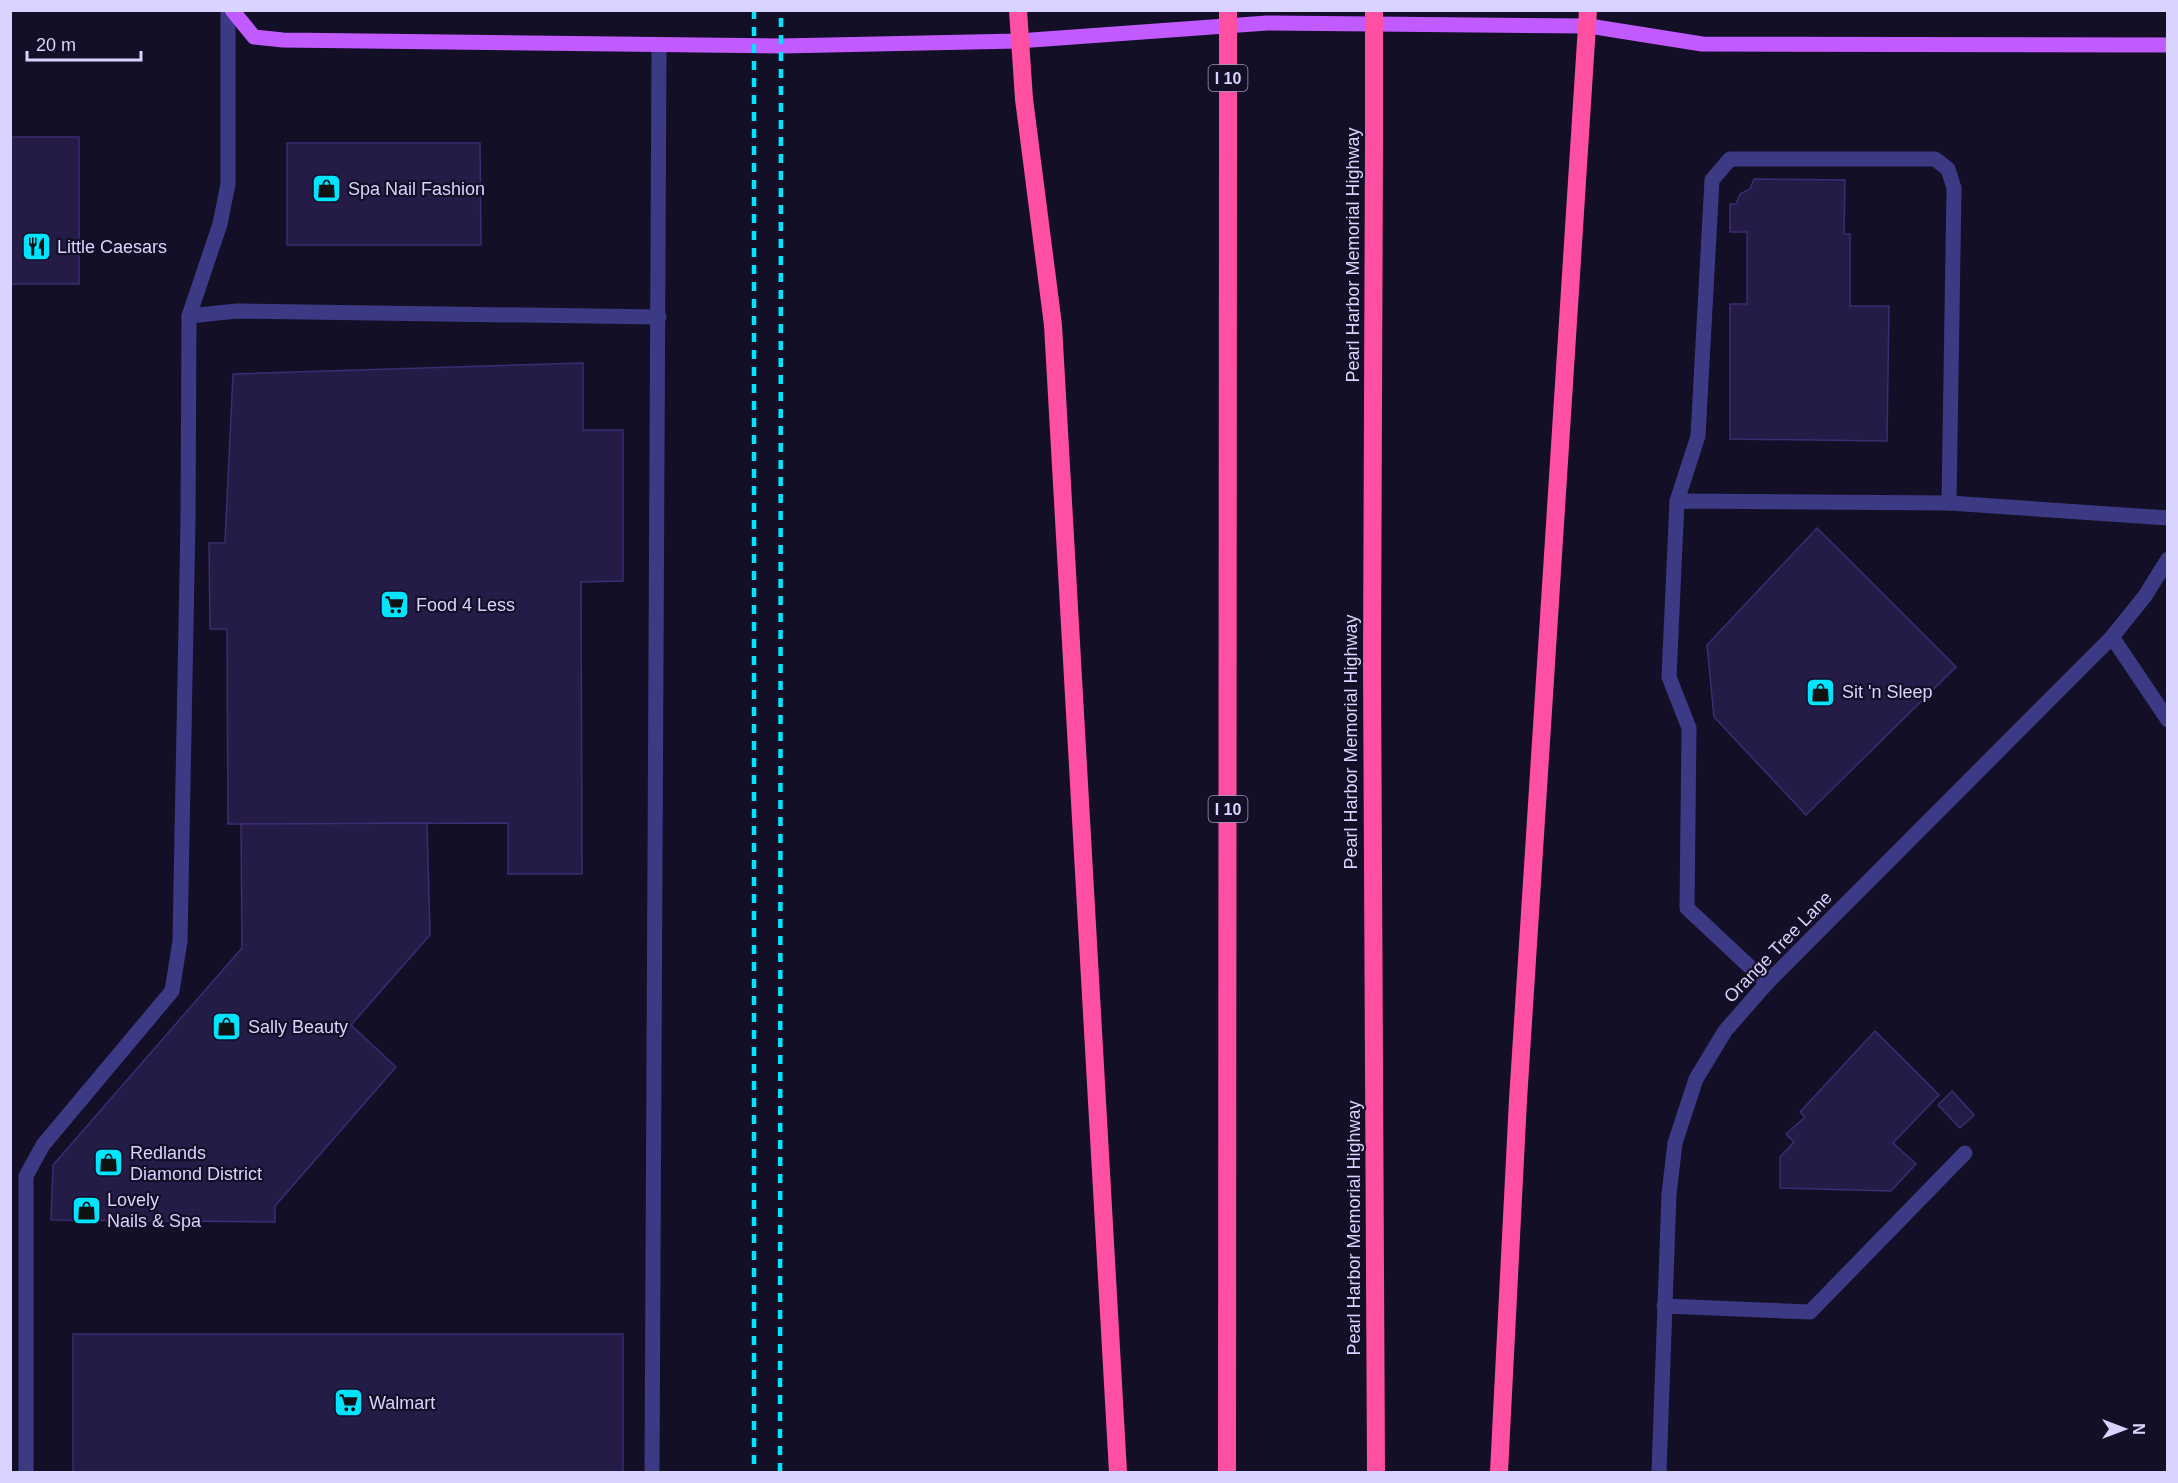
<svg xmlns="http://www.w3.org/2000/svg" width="2178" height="1483" viewBox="0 0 2178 1483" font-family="Arial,sans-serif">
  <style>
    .building { fill: #241b47; stroke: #3b2d73; stroke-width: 1.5 }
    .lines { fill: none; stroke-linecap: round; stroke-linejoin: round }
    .minor { stroke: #3d3a85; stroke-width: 15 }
    .major { stroke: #c25bff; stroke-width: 15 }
    .highway { stroke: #ff4fa3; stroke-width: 18 }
    .rail { stroke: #00e5ff; stroke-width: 4.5; stroke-dasharray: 9 8; stroke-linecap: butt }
    .highway-bridge { stroke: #ff4fa3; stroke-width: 18 }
    .labels { text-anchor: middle; stroke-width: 4.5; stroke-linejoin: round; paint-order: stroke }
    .shield { fill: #130f26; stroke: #9e99be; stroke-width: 1.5 }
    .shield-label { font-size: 16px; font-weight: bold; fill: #d9d4ff }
    .poi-label { font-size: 18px; fill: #d9d4ff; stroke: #130f26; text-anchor: start }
    .street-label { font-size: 18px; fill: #d9d4ff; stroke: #130f26 }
  </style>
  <rect width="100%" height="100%" fill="#130f26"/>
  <!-- building -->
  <g class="building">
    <rect x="10" y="137" width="69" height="147"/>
    <path d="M287,143H480L481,245H287Z"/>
    <path d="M1754,179L1845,180L1844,234H1850V306H1889L1887,441L1730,439V304H1747V232H1730V204H1736L1740,194L1750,189Z"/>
    <path d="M583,363V430H623V581L581,582L582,874H508V823L228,824L227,629H210L209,543H225L233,374Z"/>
    <path d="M1817,528L1956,667L1806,815L1714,717L1707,645Z"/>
    <path d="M427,823L430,935L351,1025L396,1067L275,1206V1222L51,1220L53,1165L242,948L241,824Z"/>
    <path d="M1875,1031L1939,1095L1893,1143L1916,1164L1891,1191L1780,1188V1157L1794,1142L1786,1134L1805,1117L1800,1112Z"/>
    <path d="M1952,1091L1974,1115L1960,1128L1938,1105Z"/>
    <rect x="73" y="1334" width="550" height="138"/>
  </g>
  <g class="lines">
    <!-- minor -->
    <g class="minor">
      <path d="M189,316L237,311L659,317"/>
      <path d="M1677,501L1698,436L1712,180L1730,159H1935L1948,169L1954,188L1949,503"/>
      <path d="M2112,637L2168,720"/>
      <path d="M1767,983L1687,908L1689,728L1669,677L1677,501L1949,503L2168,518"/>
      <path d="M1664,1306L1810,1312L1965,1153"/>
      <path d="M26,1472V1176L43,1145L172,991L180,941L188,520L189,316L220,224L228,184V10"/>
      <path d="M652,1472L659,46"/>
      <path d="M1659,1472L1669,1194L1675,1143L1696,1079L1725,1031L1767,983L2112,637L2145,596L2168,559"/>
    </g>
    <!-- major -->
    <path class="major" d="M232,10L254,37L283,40L781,46L1018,41L1267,23L1589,26L1702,44L2168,45"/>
    <!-- highway -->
    <g class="highway">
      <path d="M1018,10L1024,99L1053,325L1118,1472"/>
      <path d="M1374,143L1372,665L1376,1472"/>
      <path d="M1227,1472L1228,145"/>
      <path d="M1499,1472L1518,1100L1588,10"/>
    </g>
    <!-- rail -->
    <g class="rail">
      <path d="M754,10V1472"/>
      <path d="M780,1472L781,10"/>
    </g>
    <!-- highway-bridge -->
    <g class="highway-bridge">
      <path d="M1228,10V145"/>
      <path d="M1374,10V143"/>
    </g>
  </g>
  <!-- icons -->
  <defs>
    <symbol id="shop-square" viewBox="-11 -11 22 22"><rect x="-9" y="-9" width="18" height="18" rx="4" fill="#00e5ff" stroke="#130f26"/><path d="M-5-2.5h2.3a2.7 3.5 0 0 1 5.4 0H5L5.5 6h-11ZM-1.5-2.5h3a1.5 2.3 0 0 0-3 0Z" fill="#111"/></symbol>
    <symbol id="restaurant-square" viewBox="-11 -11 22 22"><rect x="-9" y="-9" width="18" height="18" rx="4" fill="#00e5ff" stroke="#130f26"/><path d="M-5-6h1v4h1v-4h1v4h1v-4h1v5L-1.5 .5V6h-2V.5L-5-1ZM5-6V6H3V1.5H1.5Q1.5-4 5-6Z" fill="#111"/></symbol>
    <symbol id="supermarket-square" viewBox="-11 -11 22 22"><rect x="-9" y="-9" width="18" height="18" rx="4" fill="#00e5ff" stroke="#130f26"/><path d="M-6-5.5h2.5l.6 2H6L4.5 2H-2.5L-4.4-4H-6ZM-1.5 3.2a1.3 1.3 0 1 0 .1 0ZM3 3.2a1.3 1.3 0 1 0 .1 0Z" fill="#111"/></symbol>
  </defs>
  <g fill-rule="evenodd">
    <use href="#shop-square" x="310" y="172" width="33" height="33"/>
    <use href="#restaurant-square" x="20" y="230" width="33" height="33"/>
    <use href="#supermarket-square" x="378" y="588" width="33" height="33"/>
    <use href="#shop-square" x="1804" y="676" width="33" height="33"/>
    <use href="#shop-square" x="210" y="1010" width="33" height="33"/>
    <use href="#shop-square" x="92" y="1146" width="33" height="33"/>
    <use href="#shop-square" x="70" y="1194" width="33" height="33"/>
    <use href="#supermarket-square" x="332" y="1386" width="33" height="33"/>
  </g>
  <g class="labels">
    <!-- shield labels -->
    <g class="shield">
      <rect x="1208.5" y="65" width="39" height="26" rx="4.5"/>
      <rect x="1208.5" y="796" width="39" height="26" rx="4.5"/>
    </g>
    <g class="shield-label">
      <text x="1228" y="84">I 10</text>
      <text x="1228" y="815">I 10</text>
    </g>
    <!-- poi labels -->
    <g class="poi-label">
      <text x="348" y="195">Spa Nail Fashion</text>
      <text x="57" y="253">Little Caesars</text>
      <text x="416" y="611">Food 4 Less</text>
      <text x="1842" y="698">Sit 'n Sleep</text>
      <text x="248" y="1033">Sally Beauty</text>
      <text x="130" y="1159">Redlands<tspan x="130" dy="21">Diamond District</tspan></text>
      <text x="107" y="1206">Lovely<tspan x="107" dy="21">Nails &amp; Spa</tspan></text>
      <text x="369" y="1409">Walmart</text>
    </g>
    <!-- street labels -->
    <g class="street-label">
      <text transform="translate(1353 255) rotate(-90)" y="6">Pearl Harbor Memorial Highway</text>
      <text transform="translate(1351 742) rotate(-90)" y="6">Pearl Harbor Memorial Highway</text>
      <text transform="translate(1778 947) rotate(-46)" y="6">Orange Tree Lane</text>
      <text transform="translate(1354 1228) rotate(-90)" y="6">Pearl Harbor Memorial Highway</text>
    </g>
  </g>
  <!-- border -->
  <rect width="2178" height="1483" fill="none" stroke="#d9d4ff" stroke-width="24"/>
  <!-- north arrow -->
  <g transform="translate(2124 1429) rotate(90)" stroke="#130f26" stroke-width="4.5" paint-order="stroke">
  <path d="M0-4.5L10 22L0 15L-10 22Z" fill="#d9d4ff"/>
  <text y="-9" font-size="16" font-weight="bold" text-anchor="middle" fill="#d9d4ff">N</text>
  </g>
  <!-- scale -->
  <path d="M27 51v9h114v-9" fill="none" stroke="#d9d4ff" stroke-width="3"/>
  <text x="36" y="51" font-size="18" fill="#d9d4ff" stroke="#130f26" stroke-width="4.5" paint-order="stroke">20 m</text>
</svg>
